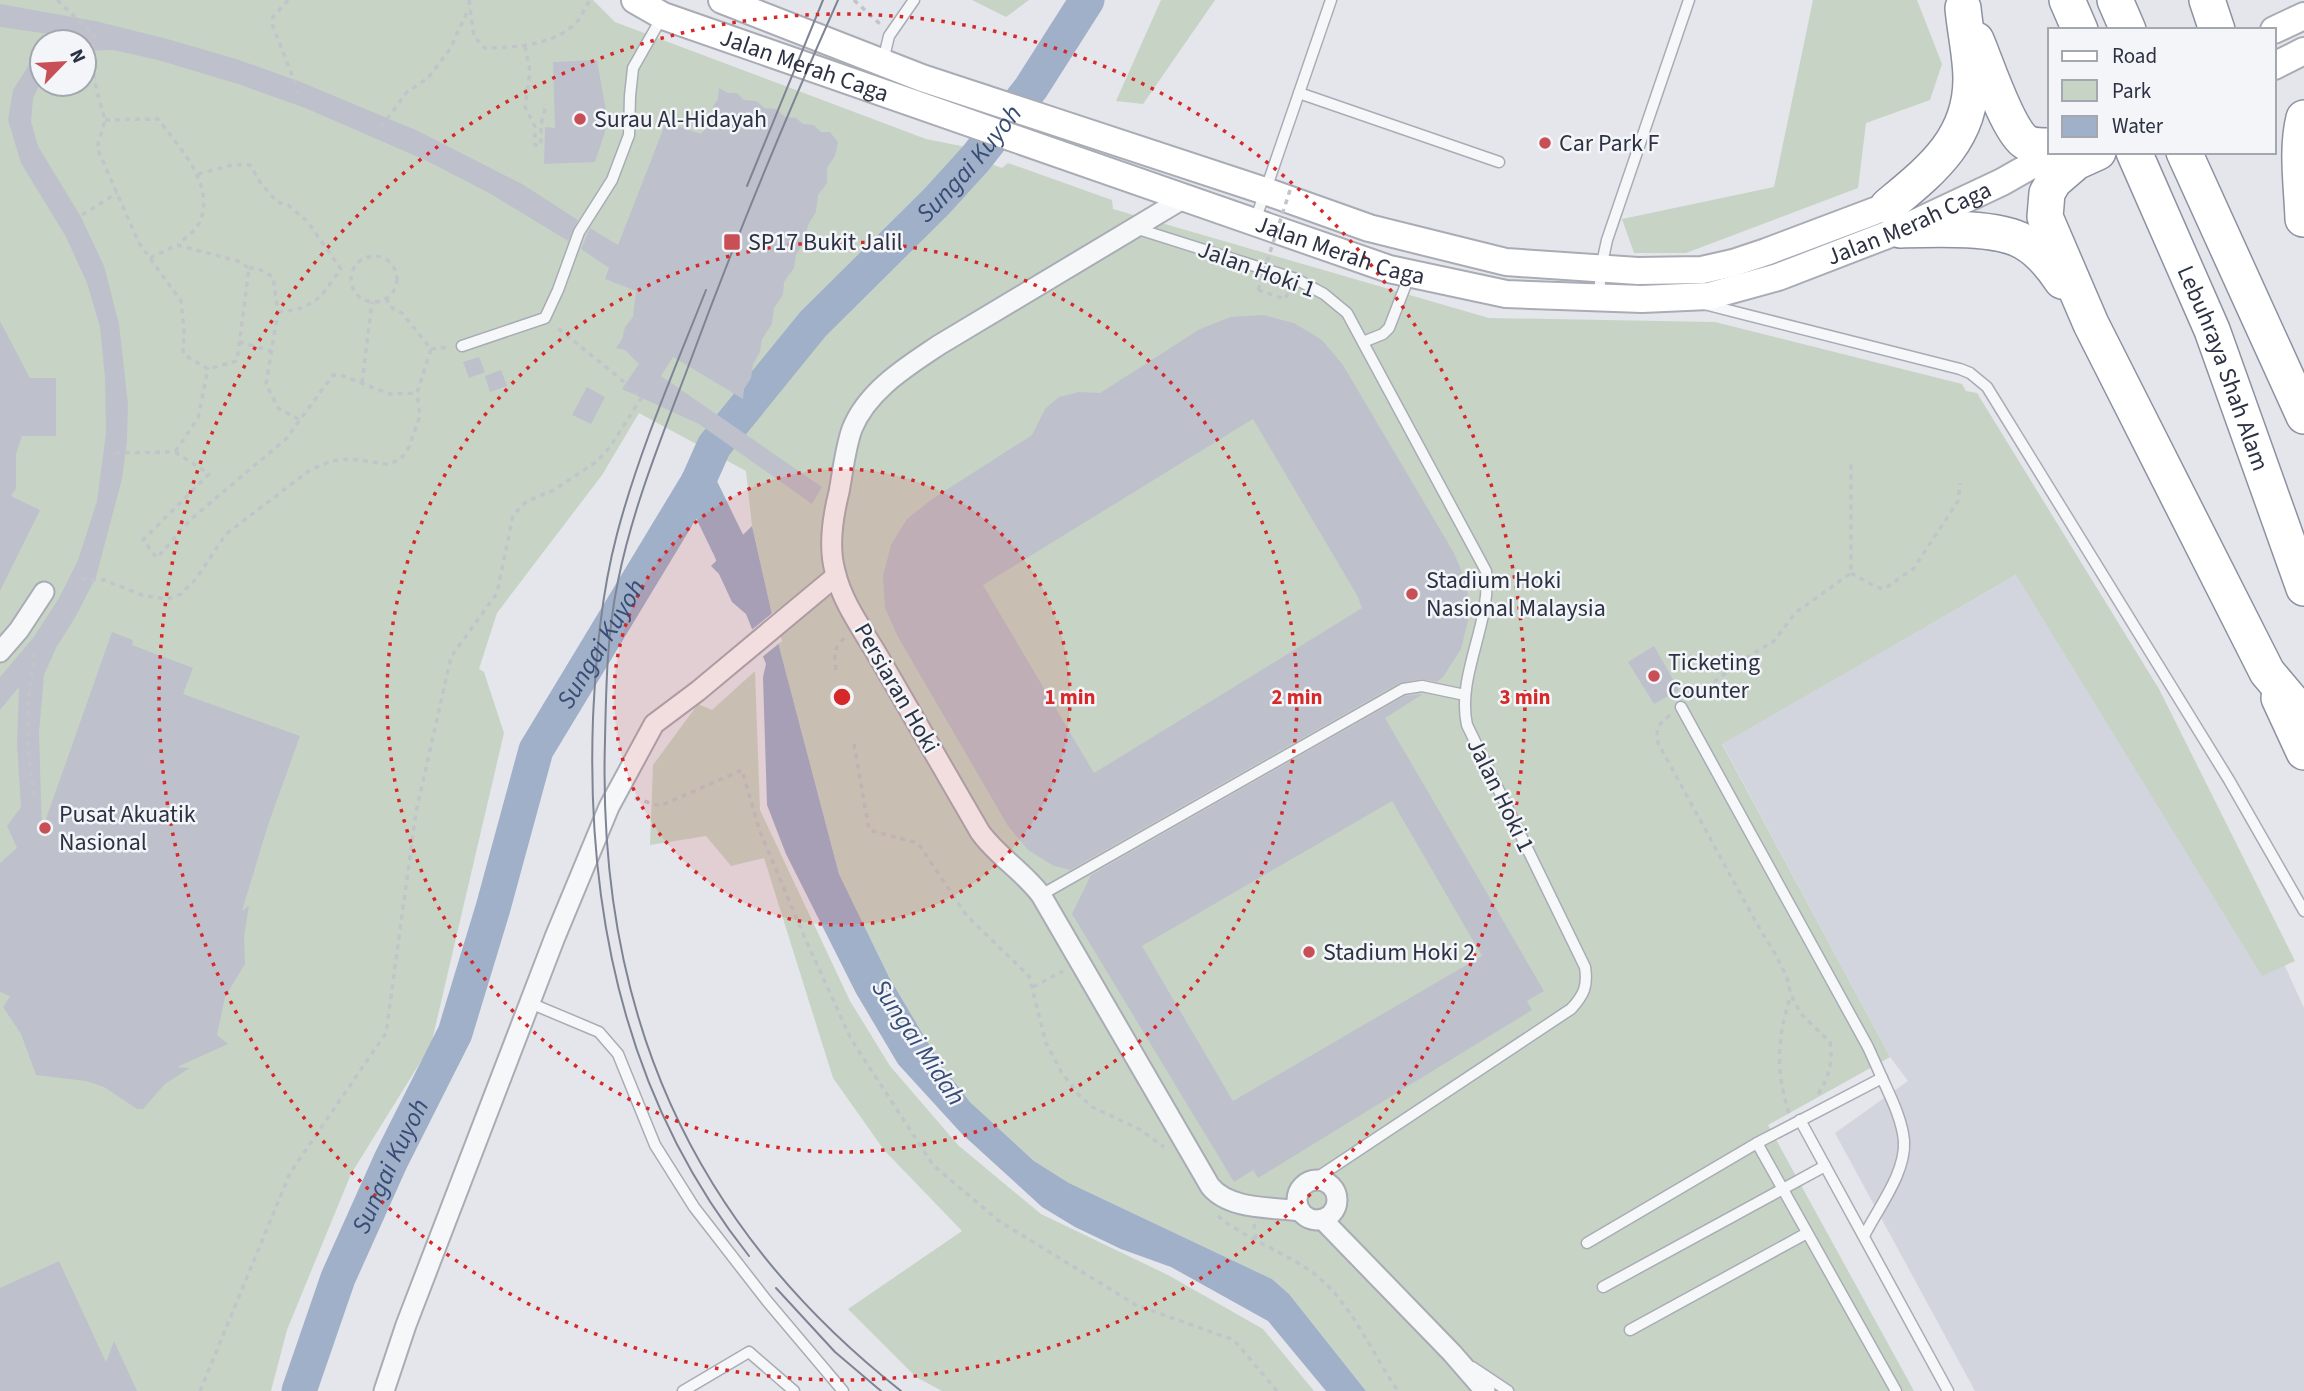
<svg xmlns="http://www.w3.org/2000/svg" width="2304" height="1391" viewBox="0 0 2304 1391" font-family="'Source Sans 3',sans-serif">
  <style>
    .built { fill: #d2d5dd }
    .green { fill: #c7d4c5; fill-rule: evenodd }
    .water { fill: #a1b0c9 }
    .pier { fill: #e4e6eb }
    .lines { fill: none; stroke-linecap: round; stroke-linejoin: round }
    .river { stroke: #a1b0c9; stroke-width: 35 }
    .building { fill: #bec1cb; fill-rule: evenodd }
    .lane-casing { stroke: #a9acb5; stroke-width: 13 }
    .street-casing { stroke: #a9acb5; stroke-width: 23 }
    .secondary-casing { stroke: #a9acb5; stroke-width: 30 }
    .highway-casing { stroke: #8c92a1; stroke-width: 38 }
    .path { stroke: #c1c4ca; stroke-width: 3.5; stroke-dasharray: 5 5; stroke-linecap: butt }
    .lane { stroke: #f6f7f9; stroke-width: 10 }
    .street { stroke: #f6f7f9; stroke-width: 19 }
    .secondary { stroke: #fff; stroke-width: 26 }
    .highway { stroke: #fff; stroke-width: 35 }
    .tram { stroke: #7e8494; stroke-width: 2 }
    .path-bridge { stroke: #c1c4ca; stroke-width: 3.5; stroke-dasharray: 5 5; stroke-linecap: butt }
    .ring { fill: none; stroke: #d62828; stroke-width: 3.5; stroke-dasharray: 3.5 7 }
    .poi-dot { fill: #c94f56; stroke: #f3f5f8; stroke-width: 2.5 }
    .labels { text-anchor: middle; stroke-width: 5; stroke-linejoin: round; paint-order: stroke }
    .street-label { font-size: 24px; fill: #2c3243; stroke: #f3f5f8 }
    .poi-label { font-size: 24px; fill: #2c3243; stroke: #f3f5f8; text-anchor: start }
    .water-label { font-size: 26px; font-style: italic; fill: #374d75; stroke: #f3f5f8 }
    .centre { fill: #d62828; stroke: #f3f5f8; stroke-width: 3.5 }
    .ring-label { font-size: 21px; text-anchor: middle; font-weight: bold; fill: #d62828; stroke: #f3f5f8; stroke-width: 5; stroke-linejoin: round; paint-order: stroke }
  </style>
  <rect width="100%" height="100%" fill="#e4e6eb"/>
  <!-- built -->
  <path class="built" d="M2057,552L2261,913L2304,1008V1391H1975L1835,1133L1908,1081L1890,1057L1722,743Z"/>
  <!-- green -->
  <g class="green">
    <path d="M0,0H593L615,22L926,139L971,148L964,154L1002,168L1008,163L1112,200L1113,209L1489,318L1715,322L1962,384L1966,391L1977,393L2159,689L2295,961L2262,976L2016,575L1722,744L1890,1057L1768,1125L1914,1391H1366L1289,1294L1272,1279L1069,1183L1034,1161L970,1102L940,1063L889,977L839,874L780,650L752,526L746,471L639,413L602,475L497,613L479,669L484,672L504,733L431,1045L351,1174L287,1330L271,1391H0ZM42,42H84V84H42Z"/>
    <path d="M972,0H1029L1006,17Z"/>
    <path d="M1161,0H1215L1143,104L1116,101Z"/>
    <path d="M1813,0H1917L1942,64L1930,100L1866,123L1858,188L1686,253H1634L1622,219L1774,187Z"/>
    <path d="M755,671L760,810L850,1001L890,1066L958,1145L1041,1214L1168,1275L1263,1329L1314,1391H942L916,1377L848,1309L962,1231L884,1150L833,1078L764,858L731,866L706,836L650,845L653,765L698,704L712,710Z"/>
  </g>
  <!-- water -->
  <path class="water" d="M752,526L780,650L839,874L889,977L940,1063L970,1102L1034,1161L1069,1183L1272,1279L1289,1294L1366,1391H1326L1268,1321L1171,1267L1121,1249L1075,1227L1042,1207L962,1134L898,1064L856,993L786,854L767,805L763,677L766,664L746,614L732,602L719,574L711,566Z"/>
  <!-- pier -->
  <path class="pier" d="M775,611L782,641L760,659L749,632Z"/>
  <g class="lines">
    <!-- river -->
    <g class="river">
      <path d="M698,482L730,548L747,590"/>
      <path id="s1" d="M299,1391L338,1278L391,1160L455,1033L493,908L536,750L698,482L714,446L813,324L937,201L976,158L1031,88L1087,0"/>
    </g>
  </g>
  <!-- building -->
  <g class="building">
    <path d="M0,4L95,21L171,40L236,59L301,82L418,131L522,184L578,220L568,241L489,193L425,160L305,108L241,85L158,60L113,50L84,51V42H48L56,35L0,27Z"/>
    <path d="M42,44V78L33,99L31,121L38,146L81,217L104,266L119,324L128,404L127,441L122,479L96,577L76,616L56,648L44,675L39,733L42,830L112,632L133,640L132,645L193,668L183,694L300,736L268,825L242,911L249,905L244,937L245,964L225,997L217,1035L228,1044L177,1067L190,1068L165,1084L143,1109H137L104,1087L86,1081L36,1075L21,1034L3,1007L10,996L0,992V863L17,848L7,826L21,807L17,744L19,687L0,710V677L33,638L59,598L78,560L97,501L106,433L105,378L100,327L87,283L66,237L21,163L8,120L13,90Z"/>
    <path d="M597,60L606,111L605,132L595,162L544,164L545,127L555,128L553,62Z"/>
    <path d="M719,88L728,93H737L744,100L756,101L765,108L776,109L785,117L796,118L803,124L814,125L821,132H830L838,142L835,156L827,168V183L818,195L816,212L808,225L805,240L796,255L794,268L784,282L783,295L774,308L772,324L762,339L760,352L753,364L751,378L744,389L743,399L673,357L661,376L822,487L812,504L699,424L622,389L639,364L625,350L616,348L622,339L625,327L633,317L636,291L605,279L609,268L581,249L590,228L618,245L666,122L701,134L712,120L713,106L718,99Z"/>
    <path d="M1263,315L1294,323L1322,340L1343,365L1454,553L1467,584L1469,617L1461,649L1443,677L1437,682L1421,679L1399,683L1070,870L1054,866L1028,850L1008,826L898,637L885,608L883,576L891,545L907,519L932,499L1032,435L1045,409L1059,397L1079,392L1100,393L1200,329L1230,317ZM1253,419L1358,597L1362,608L1094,773L983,585Z"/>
    <path d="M0,321L30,378H56V436H22L16,454V488L11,496L40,510L0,591Z"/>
    <path d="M479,357L485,372L469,378L463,362Z"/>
    <path d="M501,370L507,386L490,392L485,376Z"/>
    <path d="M587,387L605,397L591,424L572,415Z"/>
    <path d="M1654,646L1679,690L1654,704L1628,662Z"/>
    <path d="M1423,694L1385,718L1544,991L1527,1001L1532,1010L1258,1178L1253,1170L1234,1182L1072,914L1091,875L1405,696ZM1392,801L1482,956L1233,1101L1142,946Z"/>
    <path d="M59,1261L106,1362L114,1341L137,1391H0V1288Z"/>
  </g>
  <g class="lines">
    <defs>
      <g id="lane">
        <path d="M883,61L889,36L914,0"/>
        <path d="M1299,93L1499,162"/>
        <path d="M1255,221L1331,0"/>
        <path d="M1135,228L1296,279L1324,294L1347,313L1486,571C1492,623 1456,676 1467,725L1585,967C1588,986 1584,995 1571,1009L1312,1181"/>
        <path d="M1599,297L1601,268L1607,240L1689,0"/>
        <path d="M1704,304L1960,369L1970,373L1987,387L2229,780L2304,911"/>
        <path d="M1363,342L1383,334L1389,328L1410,274"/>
        <path d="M462,346L545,318L558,290L579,232L612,180L629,135L630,96L633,68L662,17"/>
        <path d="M1041,895L1403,689L1422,686L1465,695"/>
        <path d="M530,1003L599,1032L618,1054L655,1145L694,1207L767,1301L843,1391"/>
        <path d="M1800,1120L1948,1391"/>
        <path d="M1757,1143L1896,1391"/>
        <path d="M1864,1236C1878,1208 1906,1173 1904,1141C1902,1119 1891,1098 1882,1078"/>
        <path d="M1587,1243L1757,1143L1882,1078L1868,1047L1681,707"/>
        <path d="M1603,1287L1825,1166"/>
        <path d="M1630,1330L1807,1233"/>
        <path d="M1472,1367L1508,1391"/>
        <path d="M683,1391L749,1352L794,1391"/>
      </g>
      <g id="street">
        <path d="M1186,197L939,345C906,367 867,391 852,429C845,449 843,471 839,492C833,516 828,546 835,571C842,603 865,633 881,661C914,718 947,775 980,832C997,856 1023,871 1041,895L1210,1186C1229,1210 1272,1207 1300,1211"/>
        <path d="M0,652L19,630L44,592"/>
        <circle cx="1317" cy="1200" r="20"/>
        <path d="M1322,1219L1452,1353L1485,1391"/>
        <path d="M384,1391L406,1325L555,937L609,807L654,724L698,691L836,576"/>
      </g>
      <g id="secondary">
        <path id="s2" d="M635,0L663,16L1389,269L1506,294L1642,299L1709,296L1778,277L1900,230L2002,182L2055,152"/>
        <path d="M722,0L922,78L1265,191L1369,228L1506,262L1638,271L1702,270L1733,263L1766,252L1888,206"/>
        <path d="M2274,30L2304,16"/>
        <path d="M2274,66L2304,51"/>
      </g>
      <g id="highway">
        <path d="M2067,0L2080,30"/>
        <path d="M2115,0L2128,30"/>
        <path d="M2207,0L2217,30"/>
        <path d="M1976,40C1986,63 2006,126 2024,141C2030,146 2042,146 2050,146"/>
        <path d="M2098,152L2076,162L2054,181L2047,193L2045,217L2091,324L2267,672L2304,716"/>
        <path id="s3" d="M2134,152L2212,330L2304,588"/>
        <path d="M2184,152L2304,416"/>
        <path d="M1888,206C1930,171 1971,140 1971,79C1971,56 1965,31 1963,8"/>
        <path d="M2303,219C2302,186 2296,150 2304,118"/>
        <path d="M1900,230C1932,229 1997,226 2024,242C2040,251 2052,266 2062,281"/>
        <path d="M2279,698L2304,752"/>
      </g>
    </defs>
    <!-- lane casing -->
    <use href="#lane" class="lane-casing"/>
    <!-- street casing -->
    <use href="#street" class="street-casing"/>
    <!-- secondary casing -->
    <use href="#secondary" class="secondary-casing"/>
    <!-- highway casing -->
    <use href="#highway" class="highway-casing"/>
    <!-- path -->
    <g class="path">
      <path d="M57,0L94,35L91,61L97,92L105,120L97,148L139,243L181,301L184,330L183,354L208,369L198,418L175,452"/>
      <path d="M288,0L273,17L272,24L299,93"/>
      <path d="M469,0L474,37L485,48C514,48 553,45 575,24C581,18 585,7 590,0"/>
      <path d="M854,0L881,25"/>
      <path d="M525,46L530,71L525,107L535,127V145H541V124L546,105"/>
      <path d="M105,120L158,119C178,146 219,188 198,225C194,232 184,239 178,244"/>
      <path d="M381,127L407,92L428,78L450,49L469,8"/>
      <path d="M198,174L232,165H250L260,182L277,202L288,205L307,221L341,269C320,297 316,309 278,312"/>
      <path d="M82,215L117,193"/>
      <circle cx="374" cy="279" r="23"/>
      <path d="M150,258L177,245L238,261L249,268L237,361L208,369"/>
      <path d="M249,268H257L273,277L278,312L266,384L278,408L300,420"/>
      <path d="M1258,290L1285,299L1290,289"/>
      <path d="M239,342L271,351"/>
      <path d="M431,349L450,347"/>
      <path d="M362,383L372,302"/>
      <path d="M115,453L175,452L209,474L143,540L157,558L190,520L286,439L333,375L343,376L390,394L417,393L431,349L402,313L389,306L387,299"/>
      <path d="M1851,573L1876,587L1884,589L1914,568L1958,501L1960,483"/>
      <path d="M81,579L104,580L142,595L168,599L181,594L196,579L226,534L310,470L331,461L350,459L387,464L400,460L409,447L420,416L417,393"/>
      <path d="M836,670C834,657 833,646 845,638"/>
      <path d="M1690,700L1746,658L1774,641L1795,613L1851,573V464"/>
      <path d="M1670,715C1659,724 1655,728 1658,743L1758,926L1777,957L1787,978L1791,995L1801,1014L1830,1042C1833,1061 1829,1078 1818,1094"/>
      <path d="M854,744L869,830L918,843L967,916L1029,976L1046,1043L1062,1073L1078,1094L1092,1107L1139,1129L1164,1147"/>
      <path d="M34,796C26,747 25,701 35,653"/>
      <path d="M635,798L660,806L742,770L759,829L804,936L851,1039L933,1165L999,1221L1136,1305L1234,1340L1277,1391"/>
      <path d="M1033,987L1063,971"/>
      <path d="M1789,1113C1775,1069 1777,1038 1791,995"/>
      <path d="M1218,1216C1244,1238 1284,1252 1312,1272C1351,1301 1371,1352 1398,1391"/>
      <path d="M1254,1224L1256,1239"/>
      <path d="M200,1391L290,1173L386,1033L416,812L451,657L497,593L513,515L527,501L554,490L596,462L610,447L642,397L624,386L623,381L554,325"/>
    </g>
    <!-- lane -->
    <use href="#lane" class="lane"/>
    <!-- street -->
    <use href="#street" class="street"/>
    <!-- secondary -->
    <use href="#secondary" class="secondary"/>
    <!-- highway -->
    <use href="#highway" class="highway"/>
    <!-- tram -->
    <g class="tram">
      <path d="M838,0C785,119 735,240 690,362C663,434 633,506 618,581C607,633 606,688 605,741C597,1009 689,1224 901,1391"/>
      <path d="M747,186L823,0"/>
      <path d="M706,290C674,371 639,451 617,534C601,595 596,656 593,718C586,913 626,1101 749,1256"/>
      <path d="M776,1288L835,1352L881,1391"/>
    </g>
    <!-- path-bridge -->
    <path class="path-bridge" d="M1258,290L1291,187"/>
  </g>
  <!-- distance rings -->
  <circle cx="842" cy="697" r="228" fill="#d62828" fill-opacity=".12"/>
  <g class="ring">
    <circle cx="842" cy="697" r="228"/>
    <circle cx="842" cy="697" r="455"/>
    <circle cx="842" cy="697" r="683"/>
  </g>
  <!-- markers -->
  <g class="poi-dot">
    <circle cx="580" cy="119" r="7"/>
    <circle cx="1545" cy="143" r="7"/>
    <rect x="723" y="233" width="18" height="18" rx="3.5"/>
    <circle cx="1412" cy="594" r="7"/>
    <circle cx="1654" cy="676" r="7"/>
    <circle cx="45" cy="828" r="7"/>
    <circle cx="1309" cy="952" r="7"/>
  </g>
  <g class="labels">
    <!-- street labels -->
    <g class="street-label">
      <text dy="8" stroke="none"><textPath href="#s2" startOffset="182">Jalan Merah Caga</textPath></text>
      <text dy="8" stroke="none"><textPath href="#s2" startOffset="1337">Jalan Merah Caga</textPath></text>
      <text dy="8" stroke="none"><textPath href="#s2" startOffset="749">Jalan Merah Caga</textPath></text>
      <text transform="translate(1257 269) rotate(20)" y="8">Jalan Hoki 1</text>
      <text dy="8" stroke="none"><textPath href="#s3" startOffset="234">Lebuhraya Shah Alam</textPath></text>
      <text transform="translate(897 688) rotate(60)" y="8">Persiaran Hoki</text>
      <text transform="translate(1501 795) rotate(64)" y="8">Jalan Hoki 1</text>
    </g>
    <!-- poi labels -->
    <g class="poi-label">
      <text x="594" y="127">Surau Al-Hidayah</text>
      <text x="1559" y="151">Car Park F</text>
      <text x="748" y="250">SP17 Bukit Jalil</text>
      <text x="1426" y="588">Stadium Hoki<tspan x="1426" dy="28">Nasional Malaysia</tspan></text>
      <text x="1668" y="670">Ticketing<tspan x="1668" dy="28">Counter</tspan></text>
      <text x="59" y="822">Pusat Akuatik<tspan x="59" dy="28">Nasional</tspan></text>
      <text x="1323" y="960">Stadium Hoki 2</text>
    </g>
    <!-- water labels -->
    <g class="water-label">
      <text dy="9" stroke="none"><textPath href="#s1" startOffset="1419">Sungai Kuyoh</textPath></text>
      <text dy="9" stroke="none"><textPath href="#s1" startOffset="810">Sungai Kuyoh</textPath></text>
      <text transform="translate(919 1042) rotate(56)" y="9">Sungai Midah</text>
      <text dy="9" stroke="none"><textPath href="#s1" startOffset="243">Sungai Kuyoh</textPath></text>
    </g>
  </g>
  <circle cx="842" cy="697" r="10" class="centre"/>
  <g class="ring-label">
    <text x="1070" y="704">1 min</text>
    <text x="1297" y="704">2 min</text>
    <text x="1525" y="704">3 min</text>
  </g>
  <!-- legend -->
  <rect x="2048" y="28" width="228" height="126" fill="#f3f5f8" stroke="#a3a7b0" stroke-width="2"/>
  <rect x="2062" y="51" width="35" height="10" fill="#ffffff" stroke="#a3a7b0" stroke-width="2"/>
  <text x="2112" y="63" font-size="21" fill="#2c3243">Road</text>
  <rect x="2062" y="80" width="35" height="21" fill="#c7d4c5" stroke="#a3a7b0" stroke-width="2"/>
  <text x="2112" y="98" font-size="21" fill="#2c3243">Park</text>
  <rect x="2062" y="116" width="35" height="21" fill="#a1b0c9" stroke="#a3a7b0" stroke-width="2"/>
  <text x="2112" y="133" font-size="21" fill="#2c3243">Water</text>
  <!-- north arrow -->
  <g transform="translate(63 63) rotate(65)"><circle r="33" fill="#f3f5f8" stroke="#a3a7b0" stroke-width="2"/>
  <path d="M0-5L12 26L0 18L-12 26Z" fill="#c94f56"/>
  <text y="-10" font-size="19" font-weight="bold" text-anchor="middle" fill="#2c3243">N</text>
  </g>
</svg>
